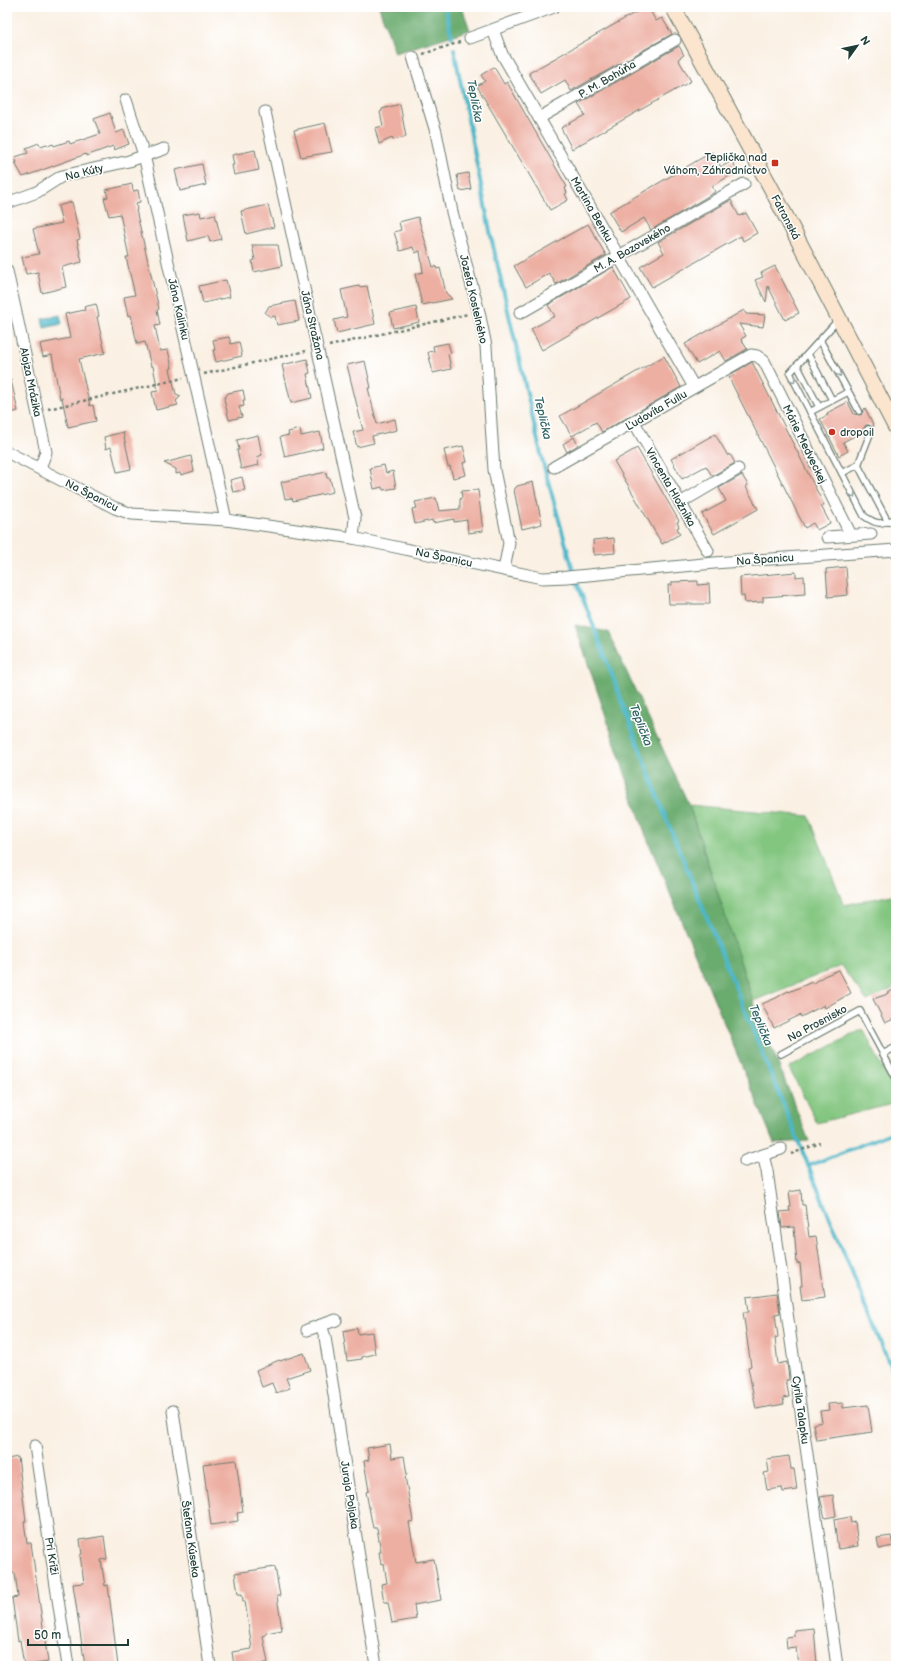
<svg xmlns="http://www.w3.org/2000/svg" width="903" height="1673" viewBox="0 0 903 1673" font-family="'Balsamiq Sans',sans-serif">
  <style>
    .green { fill: #83c680; stroke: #51825a }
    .forest { fill: #6aab6e; stroke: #447451 }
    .water { fill: #4cb7c9; stroke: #367a7e }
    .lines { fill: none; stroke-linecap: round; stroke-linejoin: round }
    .stream { stroke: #4cb7c9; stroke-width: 4 }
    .building { fill: #edafa2 }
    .service-casing { stroke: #6c7c71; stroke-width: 8 }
    .minor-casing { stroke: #6c7c71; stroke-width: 13 }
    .secondary-casing { stroke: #6c7c71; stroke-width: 17 }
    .path { stroke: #6c7c71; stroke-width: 2.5; stroke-dasharray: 3 3; stroke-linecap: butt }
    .service { stroke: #fff; stroke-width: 5.5 }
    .minor { stroke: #fff; stroke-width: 11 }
    .secondary { stroke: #fbe5cf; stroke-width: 15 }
    .oneway { stroke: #8f9e9a }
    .poi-dot { fill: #c8321e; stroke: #fff; stroke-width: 1.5 }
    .labels { text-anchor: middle; stroke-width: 3; stroke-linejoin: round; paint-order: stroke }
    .street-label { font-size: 11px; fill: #1f3d34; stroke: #fff }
    .poi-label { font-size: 11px; fill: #1f3d34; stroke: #fff; text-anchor: end }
    .water-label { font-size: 12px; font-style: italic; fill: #2c6261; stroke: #fff }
  </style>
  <rect width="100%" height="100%" fill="#fff"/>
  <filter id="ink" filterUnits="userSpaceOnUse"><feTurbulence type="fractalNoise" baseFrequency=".025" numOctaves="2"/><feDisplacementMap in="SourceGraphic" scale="8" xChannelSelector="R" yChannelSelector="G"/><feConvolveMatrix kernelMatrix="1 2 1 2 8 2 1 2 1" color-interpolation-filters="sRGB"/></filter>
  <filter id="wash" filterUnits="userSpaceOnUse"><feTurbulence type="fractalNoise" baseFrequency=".012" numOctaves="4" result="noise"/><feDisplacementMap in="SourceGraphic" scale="16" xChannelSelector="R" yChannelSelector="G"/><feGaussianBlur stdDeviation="0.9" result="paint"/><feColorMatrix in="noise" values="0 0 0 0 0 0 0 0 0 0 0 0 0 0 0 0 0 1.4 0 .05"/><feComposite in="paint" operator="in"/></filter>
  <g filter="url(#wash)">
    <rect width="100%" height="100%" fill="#faf0e3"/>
    <!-- green -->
    <g class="green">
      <path d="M689,805L809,816L844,905L896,894V987L867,1001L841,966L753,1001Z"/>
      <path d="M863,1029L896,1094V1103L817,1123L789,1068Z"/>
    </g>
    <!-- forest -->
    <g class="forest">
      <path d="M379,7H462L470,30L395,53Z"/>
      <path d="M575,625L608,632L689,805L753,1001L809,1141L774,1143L646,836Z"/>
    </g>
    <!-- water -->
    <path class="water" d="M60,315L62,324L44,328L42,319Z"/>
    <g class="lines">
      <!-- stream -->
      <g class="stream">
        <path d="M445,7L452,37"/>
        <path d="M454,49L492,241L543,463L575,577L662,808L896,1380"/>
        <path d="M808,1166L896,1131"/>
      </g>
    </g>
    <g id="blocks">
      <!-- building -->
      <g class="building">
        <path d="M645,7H648L656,21L662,18L672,34L571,91L565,80L541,94L529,73Z"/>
        <path d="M679,46L684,55L678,59L691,81L572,149L561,128L585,115L578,104Z"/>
        <path d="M494,67L504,84L507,82L567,187L565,188L567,193L565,194L568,200L550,210L477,86L485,81L481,75Z"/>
        <path d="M400,104L406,137L393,140L392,138L379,144L375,128L383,126L380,112L382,111V109Z"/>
        <path d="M110,113L116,133L124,130L129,144L114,150L113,146L86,156V154L23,177L15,163H17L15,157L28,153L26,148L39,143L40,146L47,144L48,146L53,144L54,146L69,141L70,144L100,134L94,119Z"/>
        <path d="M325,123L332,152L301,157L294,130Z"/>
        <path d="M255,150L259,170L234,175L232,165H234L232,155Z"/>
        <path d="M712,152L721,167L732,161L738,171L712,186L715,192L651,230L644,218L621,232L609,212Z"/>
        <path d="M202,164L206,185L180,191L175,170Z"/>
        <path d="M468,173L471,189L460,191L457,175Z"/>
        <path d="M132,184L133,191L138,190L140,202L136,203L137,210H136L159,309L157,310L160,325L155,326L160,351L168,350L172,368L170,369L176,394L181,396L176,401L178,405L156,410L152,392L158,391L153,366H151L145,342L137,344L131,315L128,316L124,297L135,295L126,257H129L120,214L109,216L104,198L108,197L106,190Z"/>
        <path d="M731,200L739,216L746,213L757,233L743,241L741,236L652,287L640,267L664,253L658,242Z"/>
        <path d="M72,202L80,239L77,240L82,262L62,267L66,287L42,293L38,272L26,274L22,257L39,254L33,229L62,223L58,206Z"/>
        <path d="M268,205L274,227L246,234L241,211Z"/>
        <path d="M200,212L201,217L215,214L221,239L210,242L208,236L188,241L183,215Z"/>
        <path d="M418,217L433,267L436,266L437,269L440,268L446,293L452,299L422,305L415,274L423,272L420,251L415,253L413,247L400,251L394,232L401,230L399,222Z"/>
        <path d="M588,224L606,255L556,284L549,273L526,287L514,266Z"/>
        <path d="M252,245H278L282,266L254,272L252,261L255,260Z"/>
        <path d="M775,266L799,313L785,320L768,286L766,302L755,280L763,277L761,273Z"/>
        <path d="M613,267L631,299L542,350L531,329L555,316L548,305Z"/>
        <path d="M226,280L230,297L203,303L199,286Z"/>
        <path d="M359,286V287L367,286L375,324L337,333L334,320L347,317L341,290Z"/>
        <path d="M295,301L299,321L277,325L275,316L271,317L265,313L269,306Z"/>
        <path d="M96,304L99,316L97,317L105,353L79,359L90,406L93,405L96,421L68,427L62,398L60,399L52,355L43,357L40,344L70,338L65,314L85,310L84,307Z"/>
        <path d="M416,307L419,322L393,328L390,313Z"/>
        <path d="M744,310L746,314L765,315L763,327L739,324L746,336L741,339L747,349L726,361L720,351L697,364L685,344Z"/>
        <path d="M229,337L231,344L239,342L242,356L216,362L213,350H215L213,340Z"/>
        <path d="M448,343L451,353L448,354L451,369L433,373L428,352L434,351L433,346Z"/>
        <path d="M664,356L681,387L602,432L596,422L572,436L560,416Z"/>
        <path d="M307,359L310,373L307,374L312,398L291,403L282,365Z"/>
        <path d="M365,361L371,388H368L377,424L395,419L397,430L372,436L374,443L357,447L353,432L363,430L347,365Z"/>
        <path d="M752,362L824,505L821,506L830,523L817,530L813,523L805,528L729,378L734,375L733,373Z"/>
        <path d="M11,380L18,411L7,414V381Z"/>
        <path d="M243,390L245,400H243L244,406L239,407L242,417L229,420L224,399L228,393Z"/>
        <path d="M848,402L854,414L861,415L865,408L874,426L872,427L869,425H866L864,428V431L843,442L848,451L839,456L820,419L828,415L827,413Z"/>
        <path d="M300,429L301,436L320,432L323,448L285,457L280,437L289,435L288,432Z"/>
        <path d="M123,432L131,469L117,472L111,447L106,449L104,437Z"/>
        <path d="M715,434L728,456L730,454L735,463L712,476L706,466L682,479L671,459Z"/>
        <path d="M258,435L262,455L257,457L259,465L241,469L237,450H239L237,440Z"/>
        <path d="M574,437L578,445L567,452L563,444Z"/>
        <path d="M463,446L467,462L463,463L466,475L453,478L450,466L448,467L444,450Z"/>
        <path d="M637,448L679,521L677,522L679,527L677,528L680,534L662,544L614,461Z"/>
        <path d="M191,456L194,471L181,475L180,473L176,474V469L164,463Z"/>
        <path d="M384,465L386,473L393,471L396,488L383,490L382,487L374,489L370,468Z"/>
        <path d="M326,472L327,478H330L333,492L293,501L292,498L285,499L281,482Z"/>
        <path d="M742,475L748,485L746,487L758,509L714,534L702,514L726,501L719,488Z"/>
        <path d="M242,477L245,490L233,492L230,480Z"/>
        <path d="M533,482L542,524L522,529L514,490L517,486Z"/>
        <path d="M478,490L483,531L468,533L467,520L454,522V519L433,523L432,520L415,524L412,509L417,508L415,502L436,498L439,511L460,509V499L462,497L461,491Z"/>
        <path d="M614,538L615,553L594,555L593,540Z"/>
        <path d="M846,567L848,595L828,597L826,569Z"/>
        <path d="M796,572V577L804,576L805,594L763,597V602L745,603L744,596H741L740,577Z"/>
        <path d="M698,581V585L709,584L710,604H669L668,585H672V582Z"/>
        <path d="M839,970L851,993L825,1008L824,1005L801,1017L800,1015L774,1028L762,1004L776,998L788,991L789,992L812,982L813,984L824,976Z"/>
        <path d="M896,988V1018L885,1023L873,999L885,995Z"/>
        <path d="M801,1190L802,1205H805L809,1237L816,1236L825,1297L802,1300L800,1286H802L800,1263L797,1264L794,1227L782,1228L780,1212L790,1211L789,1207H791L789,1192Z"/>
        <path d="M777,1293L780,1313L775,1314L778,1337L775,1338L778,1364L787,1362L789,1380H786L789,1397L783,1398L784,1404L756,1409L748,1367L751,1366L743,1312H749L747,1297Z"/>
        <path d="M357,1328L358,1334L372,1332L375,1354L362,1357V1359L347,1361L343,1331Z"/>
        <path d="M304,1353L310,1370L286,1378L290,1388L276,1393L272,1383L262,1387L256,1370L279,1360L280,1361Z"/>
        <path d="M843,1403V1408L868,1405L872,1432L816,1440L813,1424L822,1422L820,1411L829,1410L828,1404Z"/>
        <path d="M390,1444L392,1458L404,1456L407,1475L405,1476L413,1521L409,1522L416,1562L434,1559L441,1600L414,1605L416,1619L392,1623L388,1602H384L381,1584L387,1583L384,1563L381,1564L379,1552H381L377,1528H373L366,1492L369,1491L364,1461L369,1460L367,1448Z"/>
        <path d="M789,1456L791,1469H794L797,1490L783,1492L782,1488L767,1490L764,1473L769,1472L767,1459Z"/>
        <path d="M18,1457L26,1521L24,1522L27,1543H31L48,1662L24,1666L20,1640L18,1641L12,1598L18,1597L15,1573L7,1574V1459Z"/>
        <path d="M236,1460L243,1512L237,1513L238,1521L211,1525L203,1464Z"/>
        <path d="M833,1495L836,1516L825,1518L820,1497Z"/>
        <path d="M850,1517L851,1523L855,1522L858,1546L838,1549L834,1520Z"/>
        <path d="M104,1536L107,1559L101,1560L105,1586L108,1585L118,1666H85L73,1584L84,1583L80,1555L82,1554L80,1540Z"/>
        <path d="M891,1536L893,1546L879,1549L877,1538Z"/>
        <path d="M275,1567L280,1596H277L282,1630L266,1633V1635L263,1636L268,1663H263V1666H234L232,1652L252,1649L245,1601H243L242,1594H238L235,1573Z"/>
        <path d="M814,1628L817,1664L798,1666L796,1647L787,1648L786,1637L794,1636V1630Z"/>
      </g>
    </g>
  </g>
  <g filter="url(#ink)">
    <use href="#blocks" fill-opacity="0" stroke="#6c7c71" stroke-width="1"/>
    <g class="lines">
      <defs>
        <g id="service">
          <path d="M838,320L790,373L864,516C877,525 881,525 896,518"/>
          <path d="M820,340L859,411"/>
          <path d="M808,354L832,400"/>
          <path d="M797,365L819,407"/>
          <path d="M810,412L848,392"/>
          <path d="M868,429L870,434L858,465L888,522"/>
          <path d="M842,473L858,465"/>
          <path d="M781,1054L860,1011L896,1078"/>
          <path d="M883,1054L896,1047"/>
        </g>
        <g id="minor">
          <path d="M493,30L502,54L694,387"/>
          <path d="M470,38L554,7"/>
          <path d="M413,57L436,132L452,212L479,312L486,346L494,470L509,543L504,570"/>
          <path d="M126,100L144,155L226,520"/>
          <path d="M265,112L355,518L353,538"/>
          <path d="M539,118L675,40"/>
          <path d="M7,203L37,192L62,176L129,161L164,149"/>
          <path d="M7,271L46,452L40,468"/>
          <path d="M520,313L744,184"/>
          <path d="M634,422L708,551"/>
          <path d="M7,452L115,508L132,514L226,520L353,538L542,578L567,577L714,563L896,550"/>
          <path d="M554,467L751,355L757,356L764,361L851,535"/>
          <path d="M680,503L738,469"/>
          <path d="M827,537L871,534"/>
          <path d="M763,1155L767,1171L837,1666"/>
          <path d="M745,1161L781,1149"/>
          <path d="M321,1325L325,1337L376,1666"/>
          <path d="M307,1330L336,1320"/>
          <path d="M173,1411L210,1666"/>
          <path d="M35,1446L68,1666"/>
        </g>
        <path id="secondary" d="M673,7L770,186L896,428"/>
      </defs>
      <!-- service casing -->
      <use href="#service" class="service-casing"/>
      <!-- minor casing -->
      <use href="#minor" class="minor-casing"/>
      <!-- secondary casing -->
      <use href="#secondary" class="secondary-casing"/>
      <!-- path -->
      <g class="path">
        <path d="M423,54L460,42"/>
        <path d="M329,346L468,314"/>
        <path d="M204,374L306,351"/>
        <path d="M48,409L183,378"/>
        <path d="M791,1154L820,1143"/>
      </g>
      <!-- service -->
      <use href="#service" class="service"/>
      <!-- minor -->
      <use href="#minor" class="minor"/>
      <!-- secondary -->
      <use href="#secondary" class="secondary"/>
    </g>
    <!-- one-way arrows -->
    <defs><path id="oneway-chevron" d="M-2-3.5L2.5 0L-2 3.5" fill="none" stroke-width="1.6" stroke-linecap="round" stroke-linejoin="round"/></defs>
    <g class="oneway">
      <use href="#oneway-chevron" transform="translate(839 374) rotate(62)"/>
      <use href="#oneway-chevron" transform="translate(793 380) rotate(63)"/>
      <use href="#oneway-chevron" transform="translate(853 495) rotate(63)"/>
    </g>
  </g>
  <!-- markers -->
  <g class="poi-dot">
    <rect x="771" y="159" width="8" height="8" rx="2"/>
    <circle cx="832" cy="432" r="4"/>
  </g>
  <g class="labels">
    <!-- street labels -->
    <g class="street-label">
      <text transform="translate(607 79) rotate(-30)" y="4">P. M. Bohúňa</text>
      <text transform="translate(84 172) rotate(-14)" y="4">Na Kúty</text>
      <text transform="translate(592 209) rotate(60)" y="4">Martina Benku</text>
      <text transform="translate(786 217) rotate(62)" y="4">Fatranská</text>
      <text transform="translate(632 248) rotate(-30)" y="4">M. A. Bazovského</text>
      <text transform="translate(474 299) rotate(77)" y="4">Jozefa Kostelného</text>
      <text transform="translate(179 309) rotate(77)" y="4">Jána Kalinku</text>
      <text transform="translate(313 325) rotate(77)" y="4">Jána Stražana</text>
      <text transform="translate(31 382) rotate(78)" y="4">Alojza Mrázika</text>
      <text transform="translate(656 410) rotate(-30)" y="4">Ľudovíta Fullu</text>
      <text transform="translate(805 444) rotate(64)" y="4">Márie Medveckej</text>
      <text transform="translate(671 487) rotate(60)" y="4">Vincenta Hložníka</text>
      <text transform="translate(92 495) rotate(27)" y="4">Na Španicu</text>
      <text transform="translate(444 557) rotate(12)" y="4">Na Španicu</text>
      <text transform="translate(765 559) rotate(-4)" y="4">Na Španicu</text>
      <text transform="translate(817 1023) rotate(-28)" y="4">Na Prosnisko</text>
      <text transform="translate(801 1410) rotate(82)" y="4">Cyrila Talapku</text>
      <text transform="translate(350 1495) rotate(81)" y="4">Juraja Poljaka</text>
      <text transform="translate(191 1539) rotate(82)" y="4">Štefana Kúseka</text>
      <text transform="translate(52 1556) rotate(81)" y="4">Pri Kríži</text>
    </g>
    <!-- poi labels -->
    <g class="poi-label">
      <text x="767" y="161">Teplička nad<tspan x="767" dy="13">Váhom, Záhradníctvo</tspan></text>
      <text x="840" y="436" text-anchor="start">dropoil</text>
    </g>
    <!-- water labels -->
    <g class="water-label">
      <text transform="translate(475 101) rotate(79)" y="4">Teplička</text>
      <text transform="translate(543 418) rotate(77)" y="4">Teplička</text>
      <text transform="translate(641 725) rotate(69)" y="4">Teplička</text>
      <text transform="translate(761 1025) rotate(68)" y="4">Teplička</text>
    </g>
  </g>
  <!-- margin -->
  <rect width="903" height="1673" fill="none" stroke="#fff" stroke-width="24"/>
  <!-- north arrow -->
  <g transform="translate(857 46) rotate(57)" stroke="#ffffff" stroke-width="3" paint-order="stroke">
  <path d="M0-3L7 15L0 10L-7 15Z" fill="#1f3d34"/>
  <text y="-6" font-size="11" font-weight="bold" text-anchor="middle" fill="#1f3d34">N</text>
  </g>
  <!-- scale -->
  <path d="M28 1639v6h100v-6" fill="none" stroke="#1f3d34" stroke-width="2"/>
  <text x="34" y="1639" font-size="12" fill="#1f3d34" stroke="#ffffff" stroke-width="3" paint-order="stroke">50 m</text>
</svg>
